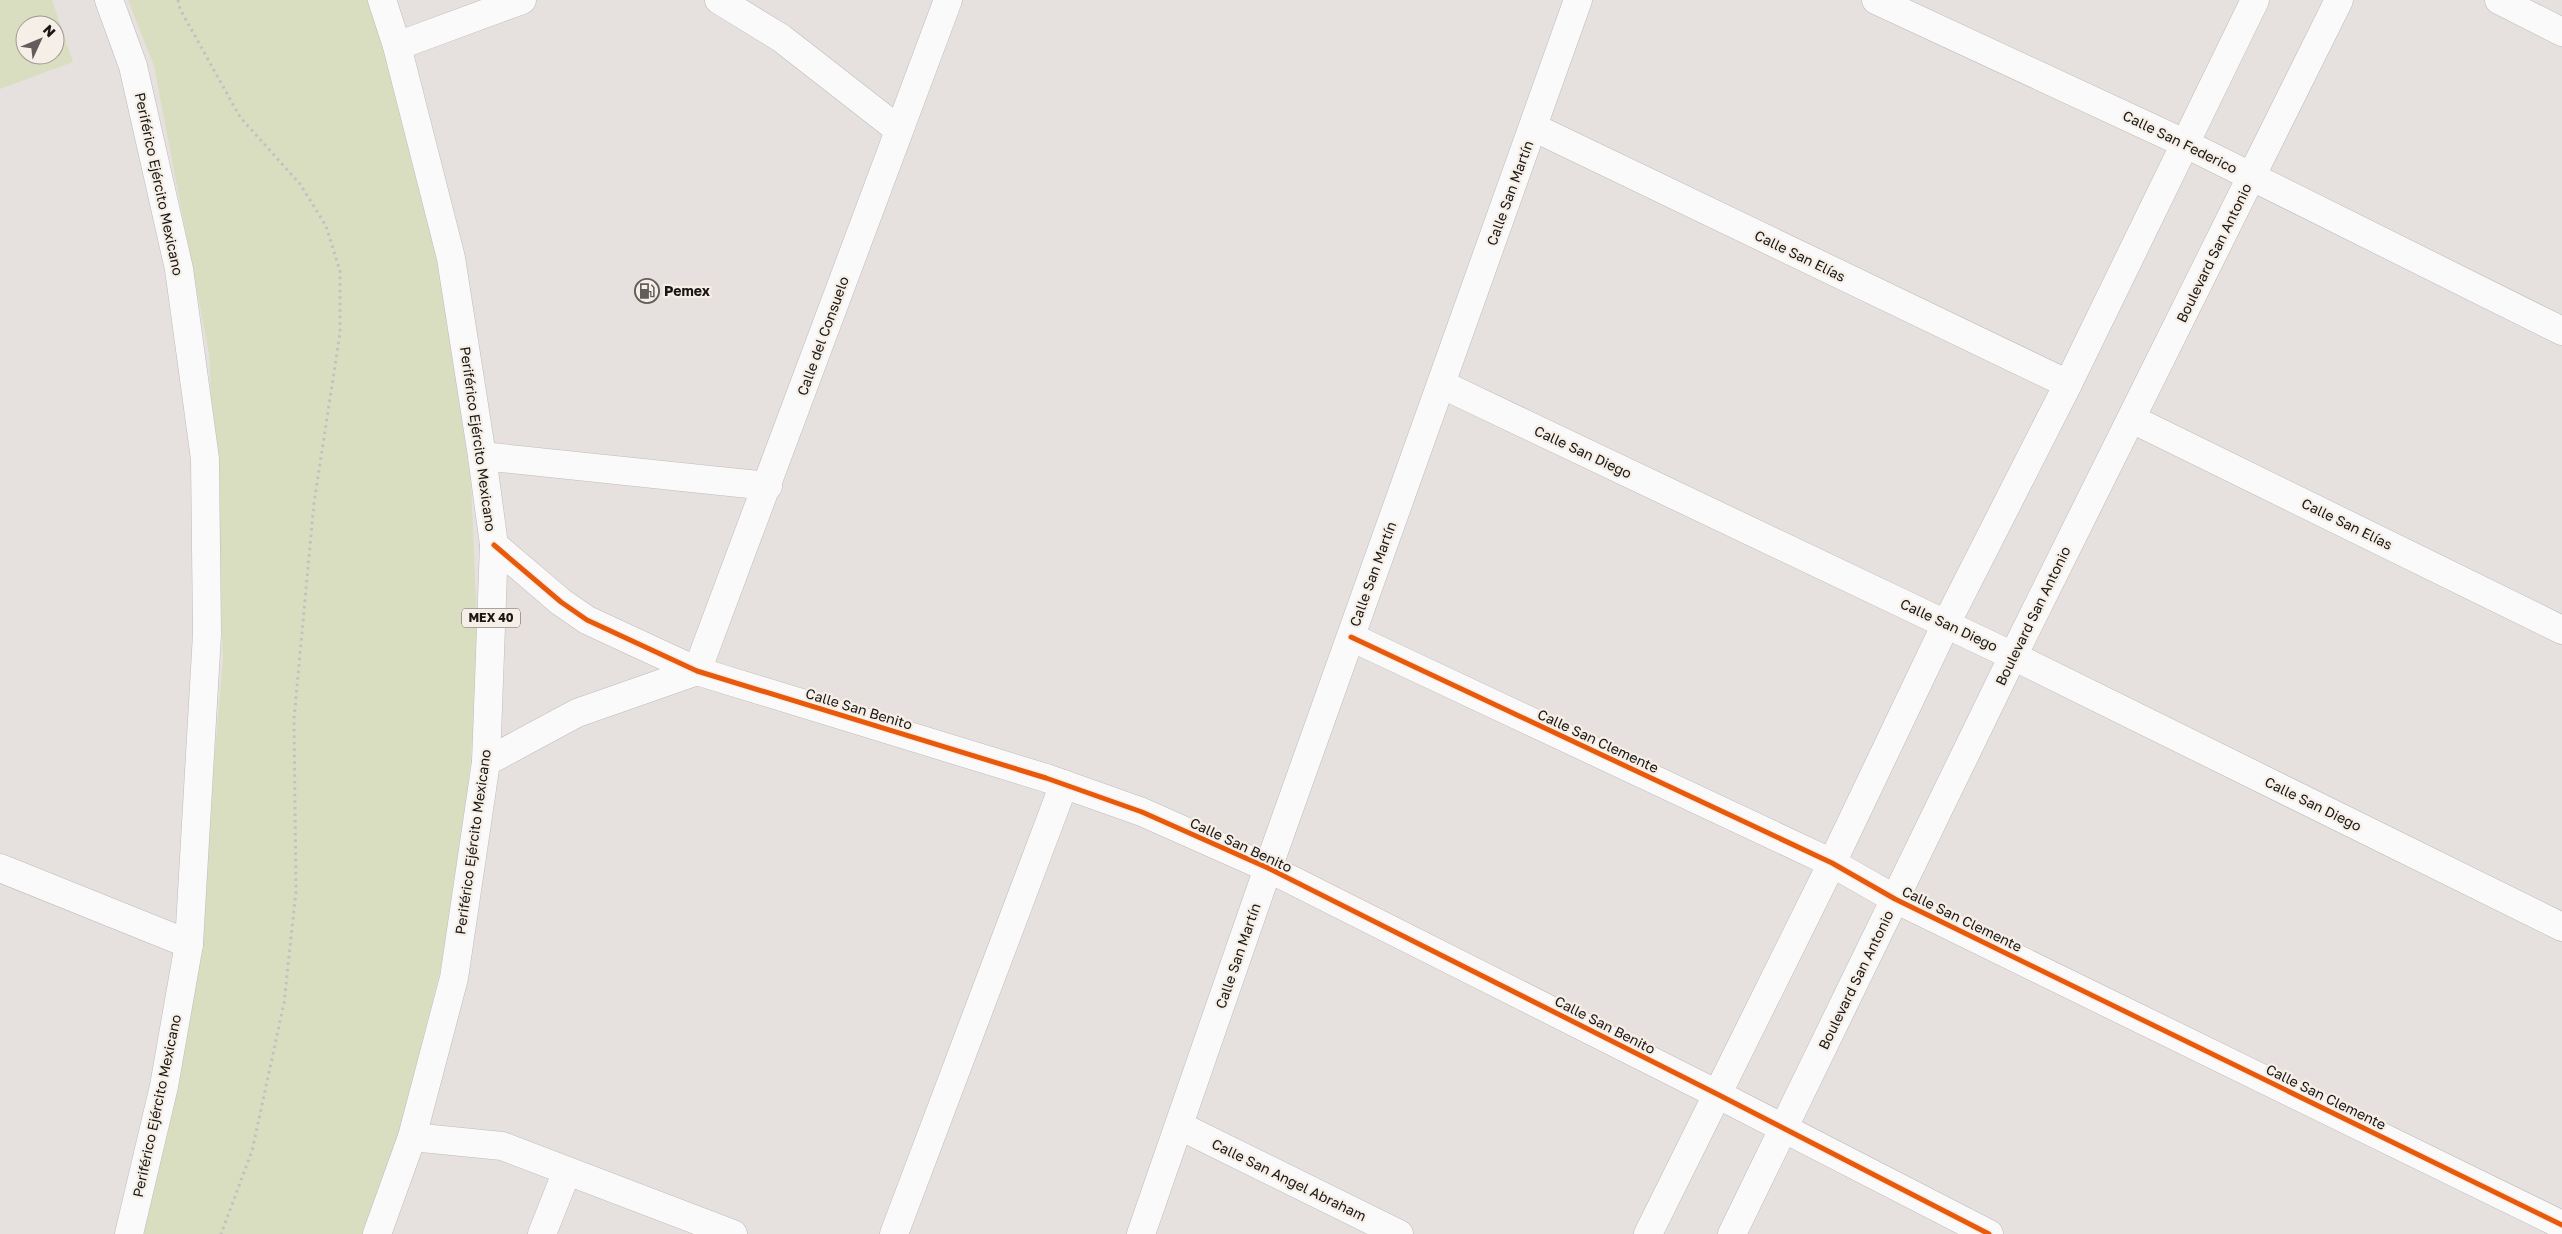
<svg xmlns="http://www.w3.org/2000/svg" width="2562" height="1234" viewBox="0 0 2562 1234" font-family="'Golos Text',sans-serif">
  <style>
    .green { fill: #dadec1; fill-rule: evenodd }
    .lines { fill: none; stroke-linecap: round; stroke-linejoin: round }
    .minor-casing { stroke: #bebbb9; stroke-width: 29 }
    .major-casing { stroke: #bebbb9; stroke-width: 29 }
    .highway-casing { stroke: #bebbb9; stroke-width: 29 }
    .path { stroke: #c3c1c0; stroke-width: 3; stroke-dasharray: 2.5 4; stroke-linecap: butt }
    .minor { stroke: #fbfafa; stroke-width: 28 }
    .major { stroke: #fbfafa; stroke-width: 28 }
    .highway { stroke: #fbfafa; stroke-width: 28 }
    .cycleway-casing { stroke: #f6efe7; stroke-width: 8 }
    .cycleway { stroke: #e8590c; stroke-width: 5 }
    .labels { text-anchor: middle; stroke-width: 4.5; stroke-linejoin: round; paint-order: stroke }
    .shield { fill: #f6efe7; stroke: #5b5753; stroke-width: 1 }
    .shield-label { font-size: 12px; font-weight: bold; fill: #191614 }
    .street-label { font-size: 14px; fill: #191614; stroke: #f6efe7 }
    .poi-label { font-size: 14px; font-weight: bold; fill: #191614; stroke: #f6efe7; text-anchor: start }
  </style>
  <rect width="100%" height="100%" fill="#e6e1de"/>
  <!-- green -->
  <g class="green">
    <path d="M0,0H52L73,62L0,89ZM25,25H55V55H25Z"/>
    <path d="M128,0H367L391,69L439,263L471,483L479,670L457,904L389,1173L366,1234H137L198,945L223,659L209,354L154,66Z"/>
  </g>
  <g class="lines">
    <defs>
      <g id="minor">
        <path d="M719,0L781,38L899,130"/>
        <path d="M1876,0L2186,144L2562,331"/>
        <path d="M2499,0L2562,32"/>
        <path d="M397,46L522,0"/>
        <path d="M1533,127L2068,384"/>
        <path d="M1441,384L2013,656L2562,927"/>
        <path d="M2132,419L2562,630"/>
        <path d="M482,456L768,486"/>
        <path d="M494,545L561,602L587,620L697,671L1046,778L1142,812L1268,868L1717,1094L1989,1234"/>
        <path d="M1351,637L1832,863L1895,899L2562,1225"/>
        <path d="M697,671L948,0"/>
        <path d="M486,762L577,713L697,671"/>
        <path d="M0,868L189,944"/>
        <path d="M1180,1126L1399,1234"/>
        <path d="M412,1137L502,1146L733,1234"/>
        <path d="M542,1234L567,1171"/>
        <path d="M894,1234L1064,784"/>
        <path d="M1141,1234L1268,868L1578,0"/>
      </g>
      <g id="major">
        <path d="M1648,1234L1832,863L1946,624L2068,384L2255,0"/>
        <path d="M1732,1234L2013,656L2339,0"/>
      </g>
      <g id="highway">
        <path d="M109,0L133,66L179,269L205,459L207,634L189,944L164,1086L129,1234"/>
        <path d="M377,1234L412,1137L454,978L486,762L494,545L482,456L451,258L397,46L382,0"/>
      </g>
    </defs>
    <!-- minor casing -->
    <use href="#minor" class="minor-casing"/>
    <!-- major casing -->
    <use href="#major" class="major-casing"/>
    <!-- highway casing -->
    <use href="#highway" class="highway-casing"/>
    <!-- path -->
    <path class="path" d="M178,0L180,9L240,117L300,184L326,226L340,271V333L314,503L294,719L296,891L284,1003L252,1151L221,1234"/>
    <!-- minor -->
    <use href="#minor" class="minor"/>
    <!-- major -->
    <use href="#major" class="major"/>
    <!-- highway -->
    <use href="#highway" class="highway"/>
    <defs>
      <g id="cycleway">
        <path d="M494,545L561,602L587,620L697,671L1046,778L1142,812L1268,868L1717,1094L1989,1234"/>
        <path d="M1351,637L1832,863L1895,899L2562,1225"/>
      </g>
    </defs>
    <!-- cycleway casing -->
    <use href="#cycleway" class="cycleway-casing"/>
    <!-- cycleway -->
    <use href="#cycleway" class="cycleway"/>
  </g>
  <!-- icons -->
  <defs>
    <symbol id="fuel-ring" viewBox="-11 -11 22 22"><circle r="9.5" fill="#f6efe7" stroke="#615d5b" stroke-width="1.5"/><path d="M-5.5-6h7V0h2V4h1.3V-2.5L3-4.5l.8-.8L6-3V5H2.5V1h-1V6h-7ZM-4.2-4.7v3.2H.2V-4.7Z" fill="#615d5b"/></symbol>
  </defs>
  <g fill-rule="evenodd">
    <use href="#fuel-ring" x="633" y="277" width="28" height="28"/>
  </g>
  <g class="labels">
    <!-- shield labels -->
    <rect class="shield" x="462" y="608.5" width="58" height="19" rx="4"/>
    <g class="shield-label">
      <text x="491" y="622">MEX 40</text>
    </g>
    <!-- street labels -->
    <g class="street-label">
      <text transform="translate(2180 142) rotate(26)" y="5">Calle San Federico</text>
      <text transform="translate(159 184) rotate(78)" y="5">Periférico Ejército Mexicano</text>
      <text transform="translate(1510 193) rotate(-70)" y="5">Calle San Martín</text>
      <text transform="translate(2214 253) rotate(-64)" y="5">Boulevard San Antonio</text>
      <text transform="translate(1800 256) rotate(26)" y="5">Calle San Elías</text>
      <text transform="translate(823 336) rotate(-70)" y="5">Calle del Consuelo</text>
      <text transform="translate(478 439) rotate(82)" y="5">Periférico Ejército Mexicano</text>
      <text transform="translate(1583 452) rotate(25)" y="5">Calle San Diego</text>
      <text transform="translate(2347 524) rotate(26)" y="5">Calle San Elías</text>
      <text transform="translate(1373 574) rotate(-70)" y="5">Calle San Martín</text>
      <text transform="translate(2033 616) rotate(-64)" y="5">Boulevard San Antonio</text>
      <text transform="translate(1949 625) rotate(25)" y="5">Calle San Diego</text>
      <text transform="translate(859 709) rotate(17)" y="5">Calle San Benito</text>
      <text transform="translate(1598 741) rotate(25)" y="5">Calle San Clemente</text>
      <text transform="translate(2313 804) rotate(26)" y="5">Calle San Diego</text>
      <text transform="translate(473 842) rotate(-82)" y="5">Periférico Ejército Mexicano</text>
      <text transform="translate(1241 845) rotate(25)" y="5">Calle San Benito</text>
      <text transform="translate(1962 919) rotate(26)" y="5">Calle San Clemente</text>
      <text transform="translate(1238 956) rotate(-71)" y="5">Calle San Martín</text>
      <text transform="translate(1856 980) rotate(-64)" y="5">Boulevard San Antonio</text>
      <text transform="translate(1605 1025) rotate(27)" y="5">Calle San Benito</text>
      <text transform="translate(2326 1097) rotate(26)" y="5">Calle San Clemente</text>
      <text transform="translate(157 1106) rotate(-78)" y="5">Periférico Ejército Mexicano</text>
      <text transform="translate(1289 1180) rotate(26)" y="5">Calle San Angel Abraham</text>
    </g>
    <!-- poi labels -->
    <g class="poi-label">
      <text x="664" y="296">Pemex</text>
    </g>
  </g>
  <!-- north arrow -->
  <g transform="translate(40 40) rotate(46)"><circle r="24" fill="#f6efe7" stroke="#9e9893"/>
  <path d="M0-4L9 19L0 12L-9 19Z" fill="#615d5b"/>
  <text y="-8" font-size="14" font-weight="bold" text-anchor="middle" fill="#191614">N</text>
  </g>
</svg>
